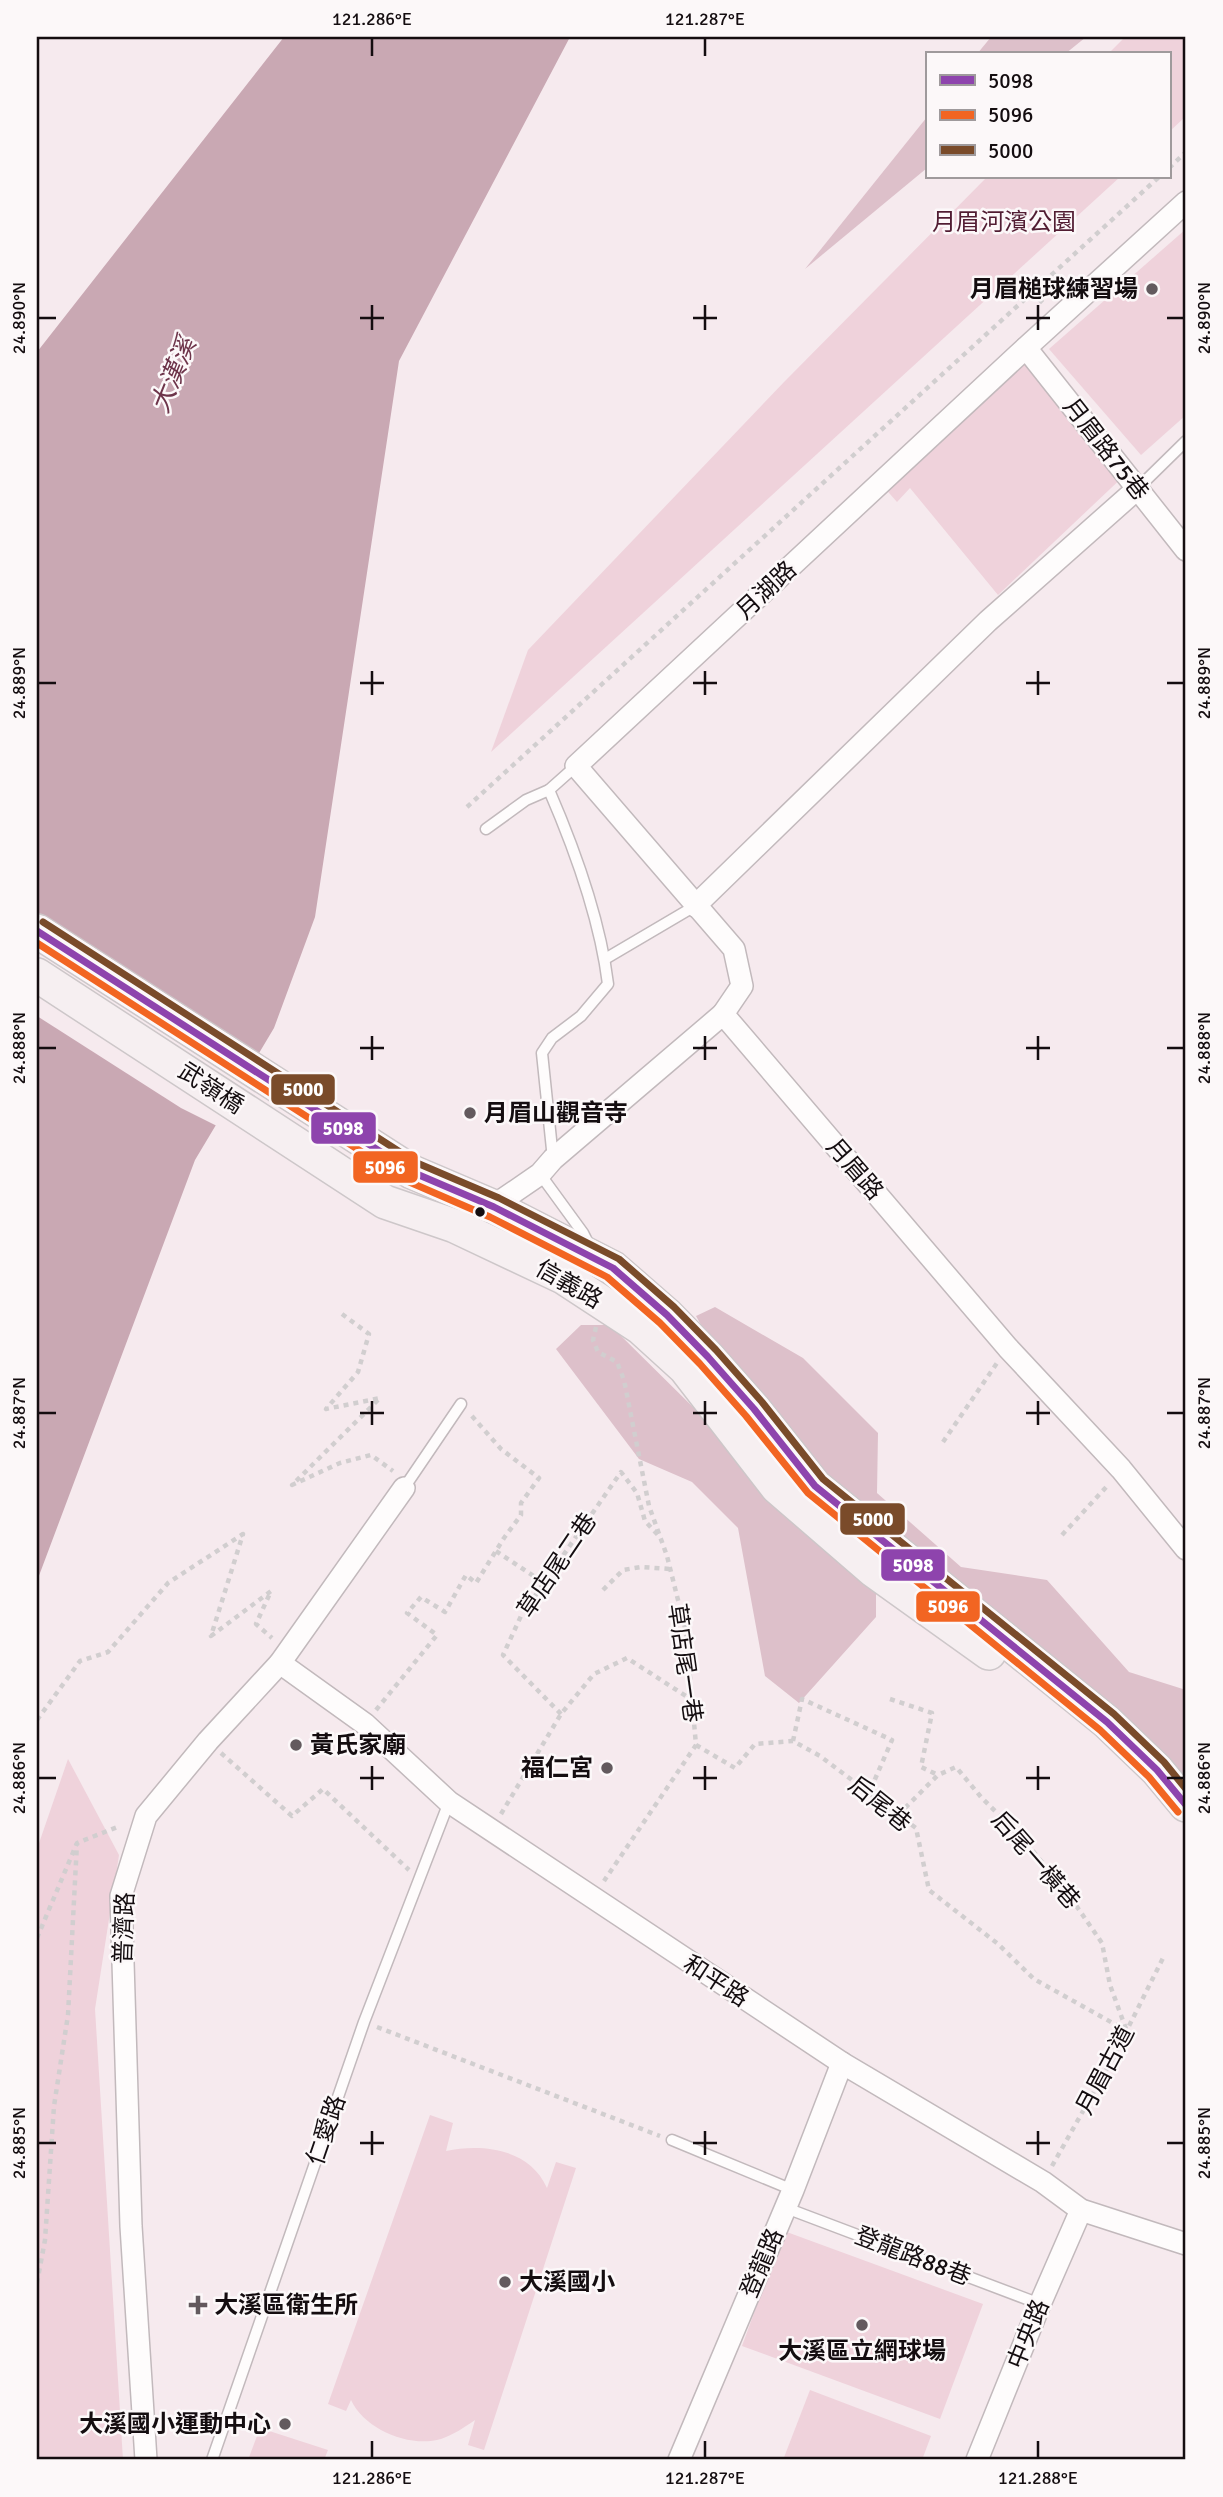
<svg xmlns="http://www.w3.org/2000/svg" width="1223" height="2497" viewBox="0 0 1223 2497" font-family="Signika,'Noto Sans TC',sans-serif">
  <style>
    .green { fill: #efd2db }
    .forest { fill: #ddc0ca }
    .water { fill: #c9a8b3 }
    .pier { fill: #f6eaee }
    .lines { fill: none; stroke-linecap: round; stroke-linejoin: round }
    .lane-casing { stroke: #c2b9bc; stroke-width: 13 }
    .street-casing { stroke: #c2b9bc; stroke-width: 24 }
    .primary-casing { stroke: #cdc7c9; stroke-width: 36 }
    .path { stroke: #d1cecf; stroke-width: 4.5; stroke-dasharray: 5 5; stroke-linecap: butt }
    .lane { stroke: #fefcfc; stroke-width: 10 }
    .street { stroke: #fefcfc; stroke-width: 21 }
    .primary { stroke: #f6eff1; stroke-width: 33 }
    .bus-1-casing { stroke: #fcf8f9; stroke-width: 12 }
    .bus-2-casing { stroke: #fcf8f9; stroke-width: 12 }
    .bus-3-casing { stroke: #fcf8f9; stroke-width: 12 }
    .bus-1 { stroke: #8e44ad; stroke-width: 7 }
    .bus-2 { stroke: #f26522; stroke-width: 7 }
    .bus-3 { stroke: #7a4b2a; stroke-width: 7 }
    .ticks { fill: none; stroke: #140d10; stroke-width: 2.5 }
    .poi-dot { fill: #635a5e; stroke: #fcf8f9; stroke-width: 2.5 }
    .bus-dot { fill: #140d10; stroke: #fcf8f9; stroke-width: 2.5 }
    .labels { text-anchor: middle; stroke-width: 5; stroke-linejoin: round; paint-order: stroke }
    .park-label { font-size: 24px; fill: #511c32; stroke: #fcf8f9 }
    .poi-label { font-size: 24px; font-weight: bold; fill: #140d10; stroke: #fcf8f9; text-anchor: start }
    .street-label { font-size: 24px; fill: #140d10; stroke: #fcf8f9 }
    .water-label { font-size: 26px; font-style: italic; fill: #6d344a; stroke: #fcf8f9 }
    .line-badge { stroke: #fcf8f9; stroke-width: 2.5 }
    .badge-label { font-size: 19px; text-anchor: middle; font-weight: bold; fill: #fff }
    .neatline { fill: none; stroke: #140d10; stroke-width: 2.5 }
    .ticks-label { font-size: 18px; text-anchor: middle; fill: #140d10 }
  </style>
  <rect width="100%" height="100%" fill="#f6eaee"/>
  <!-- green -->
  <g class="green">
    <path d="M1125,37H1186V116L1169,132V54H1108Z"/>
    <path d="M987,177H1120L491,752L528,650L785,381Z"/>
    <path d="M1186,229V415L1141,455L1049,349Z"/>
    <path d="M1026,351L1128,472L998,595L910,488L897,502L882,485Z"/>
    <path d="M68,1759L119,1855L95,2009L123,2460H37V1849Z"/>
    <path d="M430,2115L453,2123L446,2151C483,2143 530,2149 547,2188L556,2162L576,2168L484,2450L468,2445L475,2420C465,2427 453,2435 441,2439C410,2448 365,2430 351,2400L346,2411L328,2404Z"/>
    <path d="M784,2231L983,2304L940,2419L742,2346Z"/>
    <path d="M810,2390L931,2436L922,2460H783Z"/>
    <path d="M260,2428L328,2450L324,2460H248Z"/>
  </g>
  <!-- forest -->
  <g class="forest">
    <path d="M991,37H1086L1065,54H977Z"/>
    <path d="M927,117V168L805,269Z"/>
    <path d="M715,1307L803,1358L878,1433L877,1493L961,1567L1047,1580L1129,1672L1186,1690V1790L819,1473L717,1354L696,1316Z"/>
    <path d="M581,1325H610L876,1588V1617L799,1703L765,1676L738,1528L692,1482L639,1459L556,1349Z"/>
  </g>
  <!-- water -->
  <path class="water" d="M284,37H570L399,361L315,917L274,1028L195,1160L37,1581V352Z"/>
  <!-- pier -->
  <path class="pier" d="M37,920L259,1061L219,1127L181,1108L37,1016Z"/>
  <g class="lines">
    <defs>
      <g id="lane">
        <path d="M1137,489L1186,441"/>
        <path d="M486,829L526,800L549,790"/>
        <path d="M605,959L695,906"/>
        <path d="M553,1159L542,1053L552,1038L581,1016L608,984C600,919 575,850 549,790L576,766"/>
        <path d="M540,1174L583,1233L590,1247"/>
        <path d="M404,1488L461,1404"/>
        <path d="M672,2140L793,2190"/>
        <path d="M786,2208L1040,2304"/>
        <path d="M212,2460L364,2022L449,1802"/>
      </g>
      <g id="street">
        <path d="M1026,348L1186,550"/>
        <path d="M695,906L988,621L1137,489"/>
        <path d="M723,1014L742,986L734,949L576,766L1018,355L1186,202"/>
        <path d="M486,1211L540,1174L553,1159L723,1014L1008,1348L1121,1469L1186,1549"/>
        <path d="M280,1663L365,1724L449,1802L842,2063L1043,2182L1081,2210L1186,2244"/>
        <path d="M146,2460L131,2226L121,1896L146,1816L208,1741L280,1663L404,1488"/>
        <path d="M679,2460L793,2190L842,2063"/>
        <path d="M977,2460L1040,2304L1081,2210"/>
      </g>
      <g id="primary">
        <path d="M37,931L412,1172L494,1207L613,1268L667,1315L708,1357L754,1409L815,1486L1107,1722L1157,1770L1186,1805"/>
        <path d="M37,975L385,1202L455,1226L563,1277L641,1328L685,1368L777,1487L873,1570L989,1653"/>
      </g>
    </defs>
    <!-- lane casing -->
    <use href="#lane" class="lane-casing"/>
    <!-- street casing -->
    <use href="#street" class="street-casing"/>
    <!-- primary casing -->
    <use href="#primary" class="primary-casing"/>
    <!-- path -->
    <g class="path">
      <path d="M1169,168L1186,152"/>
      <path d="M1032,292L1044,304"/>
      <path d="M467,807L1159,177"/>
      <path d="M342,1314L369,1334L358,1372L326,1409L380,1398L292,1485L340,1463L371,1455L393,1471"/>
      <path d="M596,1327L593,1340L598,1352L617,1362L624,1380L649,1506L667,1556L686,1632L696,1745L604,1881"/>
      <path d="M943,1442L997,1363"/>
      <path d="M1062,1535L1109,1484"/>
      <path d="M496,1551L544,1583"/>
      <path d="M603,1590L623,1570L641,1567L670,1569"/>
      <path d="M890,1699L932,1713L921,1767L938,1775"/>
      <path d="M376,1710L437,1635L407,1613L421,1597L445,1612L466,1575L476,1583L504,1538L521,1515V1503L539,1478L501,1449L471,1415"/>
      <path d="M561,1714L503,1655L521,1616L621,1472L637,1493L645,1521L658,1535"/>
      <path d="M37,1720L80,1661L108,1652L168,1583L243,1534L211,1636L271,1591L256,1624L272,1638"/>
      <path d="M793,1741L802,1699L892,1740L869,1793"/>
      <path d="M696,1745L735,1768L755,1744L793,1741L820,1756L916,1828L929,1890L998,1944L1034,1979L1127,2031"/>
      <path d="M221,1753L292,1816L323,1789L409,1870"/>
      <path d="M501,1814L561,1714L594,1674L627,1658L692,1700"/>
      <path d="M898,1815L938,1775L956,1767L981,1797L1025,1841L1073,1901L1102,1943L1110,1985L1126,2029"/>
      <path d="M37,1938L77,1843L120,1826"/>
      <path d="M377,2027L660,2136"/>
      <path d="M1052,2166L1113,2058L1164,1956"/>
      <path d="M37,2283L45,2240L54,2106L68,2015L77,1843"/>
    </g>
    <!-- lane -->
    <use href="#lane" class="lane"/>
    <!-- street -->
    <use href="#street" class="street"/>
    <!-- primary -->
    <use href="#primary" class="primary"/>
    <defs>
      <path id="bus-1" d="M37,931L412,1172L494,1207L613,1268L667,1315L708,1357L754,1409L815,1486L1107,1722L1157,1770L1186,1805"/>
      <path id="bus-2" d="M37,943L407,1181L490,1217L607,1277L660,1323L700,1364L746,1416L808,1493L1100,1730L1149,1777L1178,1812"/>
      <path id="bus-3" d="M43,922L417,1163L499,1198L619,1259L674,1307L716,1350L762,1402L823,1479L1114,1714L1164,1762L1186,1789"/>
    </defs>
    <!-- bus-1 casing -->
    <use href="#bus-1" class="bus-1-casing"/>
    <!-- bus-2 casing -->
    <use href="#bus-2" class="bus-2-casing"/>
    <!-- bus-3 casing -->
    <use href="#bus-3" class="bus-3-casing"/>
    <!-- bus-1 -->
    <use href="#bus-1" class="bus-1"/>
    <!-- bus-2 -->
    <use href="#bus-2" class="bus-2"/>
    <!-- bus-3 -->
    <use href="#bus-3" class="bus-3"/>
  </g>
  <!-- ticks -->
  <path class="ticks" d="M372,38V56M705,38V56M372,305V330M705,305V330M1038,305V330M38,318H56M360,318H384M693,318H717M1026,318H1050M1167,318H1184M372,671V695M705,671V695M1038,671V695M38,683H56M360,683H384M693,683H717M1026,683H1050M1167,683H1184M372,1036V1060M705,1036V1060M1038,1036V1060M38,1048H56M360,1048H384M693,1048H717M1026,1048H1050M1167,1048H1184M372,1401V1425M705,1401V1425M1038,1401V1425M38,1413H56M360,1413H384M693,1413H717M1026,1413H1050M1167,1413H1184M372,1766V1790M705,1766V1790M1038,1766V1790M38,1778H56M360,1778H384M693,1778H717M1026,1778H1050M1167,1778H1184M372,2131V2155M705,2131V2155M1038,2131V2155M38,2143H56M360,2143H384M693,2143H717M1026,2143H1050M1167,2143H1184M372,2441V2458M705,2441V2458M1038,2441V2458"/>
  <!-- markers -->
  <g class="poi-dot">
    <circle cx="1152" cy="289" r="7"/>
    <circle cx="470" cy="1113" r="7"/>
    <circle cx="296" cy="1745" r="7"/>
    <circle cx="607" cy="1768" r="7"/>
    <circle cx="505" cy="2282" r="7"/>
    <path d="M194.5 2294.5h7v7h7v7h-7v7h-7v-7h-7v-7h7z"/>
    <circle cx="862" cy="2325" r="7"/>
    <circle cx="285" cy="2424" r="7"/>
  </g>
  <circle class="bus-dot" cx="480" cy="1212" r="6"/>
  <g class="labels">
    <!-- park labels -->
    <g class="park-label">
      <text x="1004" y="230">月眉河濱公園</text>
    </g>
    <!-- poi labels -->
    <g class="poi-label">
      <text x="1138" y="297" text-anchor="end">月眉槌球練習場</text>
      <text x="484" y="1121">月眉山觀音寺</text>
      <text x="310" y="1753">黃氏家廟</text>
      <text x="593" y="1776" text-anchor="end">福仁宮</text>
      <text x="519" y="2290">大溪國小</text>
      <text x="214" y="2313">大溪區衛生所</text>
      <text x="862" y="2359" text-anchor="middle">大溪區立網球場</text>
      <text x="271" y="2432" text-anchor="end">大溪國小運動中心</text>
    </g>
    <!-- street labels -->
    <g class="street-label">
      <text transform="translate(1106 449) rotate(52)" y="8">月眉路75巷</text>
      <text transform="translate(766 590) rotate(-43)" y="8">月湖路</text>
      <text transform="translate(211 1088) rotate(33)" y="8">武嶺橋</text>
      <text transform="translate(855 1169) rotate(49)" y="8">月眉路</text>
      <text transform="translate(569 1284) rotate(30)" y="8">信義路</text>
      <text transform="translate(557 1565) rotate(-56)" y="8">草店尾二巷</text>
      <text transform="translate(685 1663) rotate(82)" y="8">草店尾一巷</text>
      <text transform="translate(880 1804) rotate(39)" y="8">后尾巷</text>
      <text transform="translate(1036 1860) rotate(49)" y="8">后尾一橫巷</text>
      <text transform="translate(124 1928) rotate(-88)" y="8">普濟路</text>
      <text transform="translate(716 1981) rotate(33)" y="8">和平路</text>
      <text transform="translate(1105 2070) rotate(-62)" y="8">月眉古道</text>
      <text transform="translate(326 2130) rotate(-71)" y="8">仁愛路</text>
      <text transform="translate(913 2256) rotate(21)" y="8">登龍路88巷</text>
      <text transform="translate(762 2263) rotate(-67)" y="8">登龍路</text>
      <text transform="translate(1028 2334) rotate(-68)" y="8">中央路</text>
    </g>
    <!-- water labels -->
    <g class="water-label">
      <text transform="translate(173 375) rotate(-68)" y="9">大漢溪</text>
    </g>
  </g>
  <g class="line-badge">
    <rect x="270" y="1073" width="66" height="33" rx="7" fill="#7a4b2a"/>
    <rect x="310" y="1111" width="67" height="34" rx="7" fill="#8e44ad"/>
    <rect x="352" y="1150" width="67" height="34" rx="7" fill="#f26522"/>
    <rect x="839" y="1502" width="67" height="34" rx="7" fill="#7a4b2a"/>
    <rect x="880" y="1548" width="66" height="34" rx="7" fill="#8e44ad"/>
    <rect x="915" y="1590" width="66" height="33" rx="7" fill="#f26522"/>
  </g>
  <g class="badge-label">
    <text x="303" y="1096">5000</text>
    <text x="343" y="1135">5098</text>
    <text x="385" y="1174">5096</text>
    <text x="873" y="1526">5000</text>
    <text x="913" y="1572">5098</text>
    <text x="948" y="1613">5096</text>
  </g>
  <!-- border -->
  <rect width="1223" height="2497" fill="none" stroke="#fcf8f9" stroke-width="77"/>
  <!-- legend -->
  <rect x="926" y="52" width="245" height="126" fill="#fcf8f9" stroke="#9f9a9c" stroke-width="2"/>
  <rect x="940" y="75" width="35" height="10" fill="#8e44ad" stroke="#9f9a9c" stroke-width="2"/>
  <text x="988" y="88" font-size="21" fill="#140d10">5098</text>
  <rect x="940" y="110" width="35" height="10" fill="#f26522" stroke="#9f9a9c" stroke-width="2"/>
  <text x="988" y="122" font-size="21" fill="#140d10">5096</text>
  <rect x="940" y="145" width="35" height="10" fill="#7a4b2a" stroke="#9f9a9c" stroke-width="2"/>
  <text x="988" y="158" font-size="21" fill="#140d10">5000</text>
  <rect x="38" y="38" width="1146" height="2420" class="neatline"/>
  <g class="ticks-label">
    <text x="372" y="25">121.286°E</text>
    <text x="705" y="25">121.287°E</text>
    <text transform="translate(19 318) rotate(-90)" y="6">24.890°N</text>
    <text transform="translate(1204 318) rotate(-90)" y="6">24.890°N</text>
    <text transform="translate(19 683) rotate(-90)" y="6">24.889°N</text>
    <text transform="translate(1204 683) rotate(-90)" y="6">24.889°N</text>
    <text transform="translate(19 1048) rotate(-90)" y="6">24.888°N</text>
    <text transform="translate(1204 1048) rotate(-90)" y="6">24.888°N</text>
    <text transform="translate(19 1413) rotate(-90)" y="6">24.887°N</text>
    <text transform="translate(1204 1413) rotate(-90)" y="6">24.887°N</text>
    <text transform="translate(19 1778) rotate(-90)" y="6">24.886°N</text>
    <text transform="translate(1204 1778) rotate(-90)" y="6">24.886°N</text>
    <text transform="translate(19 2143) rotate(-90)" y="6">24.885°N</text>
    <text transform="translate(1204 2143) rotate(-90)" y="6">24.885°N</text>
    <text x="372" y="2484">121.286°E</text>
    <text x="705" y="2484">121.287°E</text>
    <text x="1038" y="2484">121.288°E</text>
  </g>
</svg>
